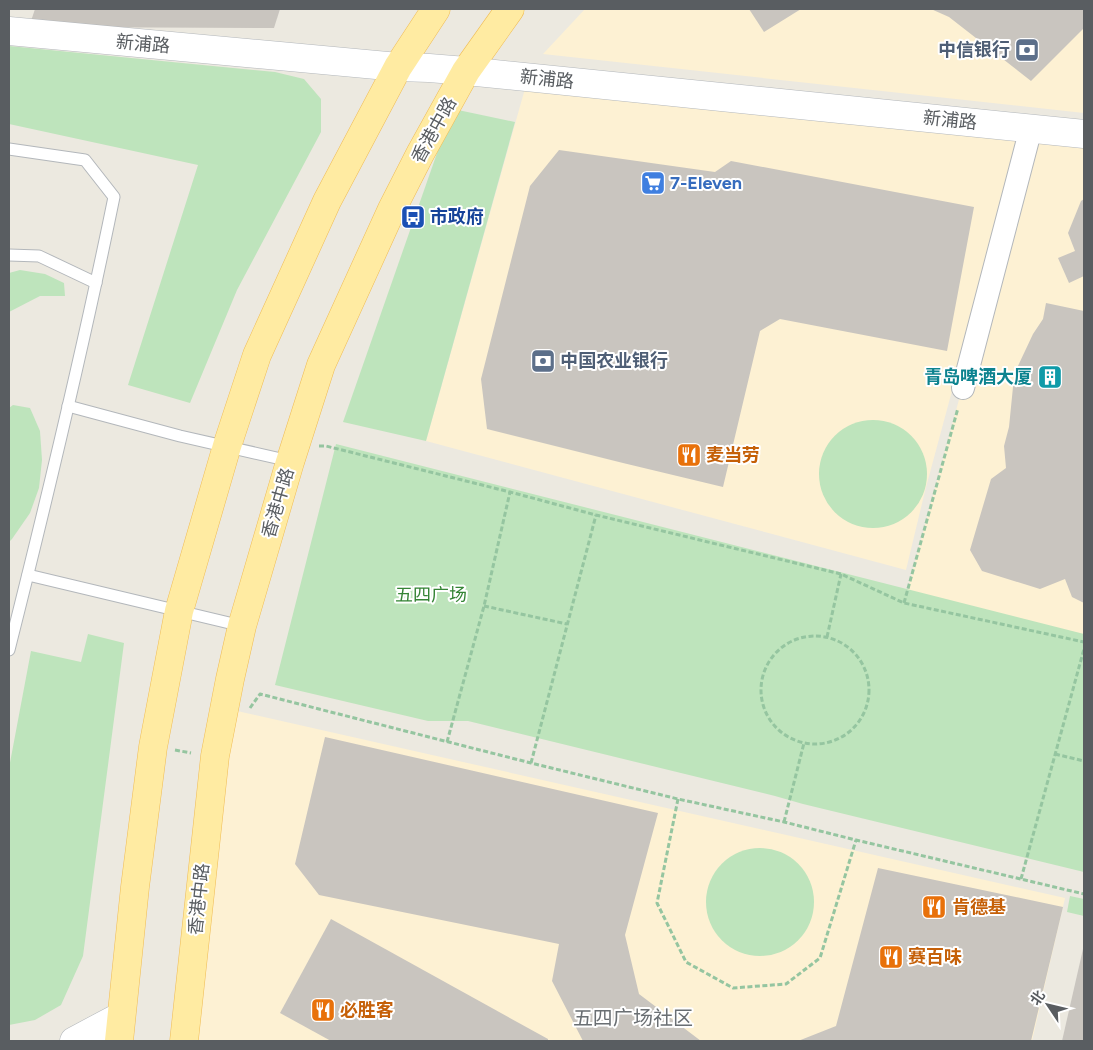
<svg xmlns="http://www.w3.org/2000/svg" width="1093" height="1050" viewBox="0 0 1093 1050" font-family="Figtree,'Noto Sans SC',sans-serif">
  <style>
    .commercial { fill: #fdf1d3 }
    .green { fill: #bee4bc }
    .building { fill: #c9c5bf }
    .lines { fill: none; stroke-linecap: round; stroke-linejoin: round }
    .service-casing { stroke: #b3b7bb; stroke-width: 13 }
    .minor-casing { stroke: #b3b7bb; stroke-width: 24 }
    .tertiary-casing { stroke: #b3b7bb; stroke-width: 29 }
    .primary-casing { stroke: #f0bc54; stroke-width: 29 }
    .path { stroke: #95c5a0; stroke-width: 3; stroke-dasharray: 5 2.5; stroke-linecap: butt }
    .service { stroke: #fff; stroke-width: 11 }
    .minor { stroke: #fff; stroke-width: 22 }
    .tertiary { stroke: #fff; stroke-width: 28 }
    .primary { stroke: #ffeba2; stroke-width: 28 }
    .labels { text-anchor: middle; stroke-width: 4; stroke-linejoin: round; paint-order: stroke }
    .street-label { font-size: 18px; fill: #595d61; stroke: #fff }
    .service-label { font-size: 18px; font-weight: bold; fill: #4e5e75; stroke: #fff; text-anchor: end }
    .shop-label { font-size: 18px; font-weight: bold; fill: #366cbe; stroke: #fff; text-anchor: start }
    .transit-label { font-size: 18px; font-weight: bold; fill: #164399; stroke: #fff; text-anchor: start }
    .culture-label { font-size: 18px; font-weight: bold; fill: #0d838f; stroke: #fff; text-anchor: end }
    .food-label { font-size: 18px; font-weight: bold; fill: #c56008; stroke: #fff; text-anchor: start }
    .park-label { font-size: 18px; fill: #358435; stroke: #fff }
    .quarter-label { font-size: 20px; fill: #6a6f73; stroke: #fff }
  </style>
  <rect width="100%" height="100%" fill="#ece9e0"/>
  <!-- commercial -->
  <g class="commercial">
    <path d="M585,9H1084V113L543,54Z"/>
    <path d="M526,85L1021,135L925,491L906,570L426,441Z"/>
    <path d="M1027,142L1084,148V649L904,603L991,281Z"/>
    <path d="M224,708L1065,898L1032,1041H181Z"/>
  </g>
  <!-- green -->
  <g class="green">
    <path d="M9,46L275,72L304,79L321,99V132L237,290L190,403L128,385L198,165L9,124Z"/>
    <path d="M458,110L515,122L426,441L343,422L443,136Z"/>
    <path d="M20,270L45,274L64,283L65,296H40L9,312V273Z"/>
    <path d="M13,405L30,408L40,431L42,460L39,488L30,513L12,539L9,542V408Z"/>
    <circle cx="873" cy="474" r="54"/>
    <path d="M336,444L1084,634V872L803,804L775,796L468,721H428L275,685Z"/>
    <path d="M88,634L124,643L83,956L61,1005L35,1020L9,1025V768L31,651L81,662Z"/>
    <circle cx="760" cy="902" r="54"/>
    <path d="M1070,896L1084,899V916L1067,912Z"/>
  </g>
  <!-- building -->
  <g class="building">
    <path d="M35,9H280L274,28L49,27L31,21Z"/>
    <path d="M749,9H801L764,32Z"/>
    <path d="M931,9H1084V28L1031,81L949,17Z"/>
    <path d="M559,150L715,172L731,161L974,207L947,351L780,319L760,331L723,487L623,463L487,429L481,379L530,186Z"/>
    <path d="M1084,199V276L1069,283L1058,258L1075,251L1068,233L1081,201Z"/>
    <path d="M1046,303L1084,311V603L1072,597L1065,579L1040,589L982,571L970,550L991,479L1006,468L1004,446L1009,427L1013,387L1017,368L1033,334L1043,319Z"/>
    <path d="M325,737L658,813L625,935L639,994L701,1041H583L552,981L559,944L319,895L295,864Z"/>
    <path d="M878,868L1063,907L1031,1041H798L836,1026Z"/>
    <path d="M331,919L548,1039V1041H331L280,1013Z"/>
    <path d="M1083,949L1084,1041H1062Z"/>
  </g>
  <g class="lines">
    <defs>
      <g id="service">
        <path d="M9,149L85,160L114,197C83,349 47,499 9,650"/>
        <path d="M9,255L39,256L96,283"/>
        <path d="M68,406L180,436L290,461"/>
        <path d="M28,575L242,626"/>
      </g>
      <path id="minor" d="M963,388L1031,128"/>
      <g id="tertiary">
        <path d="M9,31L398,67L429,68L466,71L1084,134"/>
        <path d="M74,1041L121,1016"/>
      </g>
      <g id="primary">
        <path d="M119,1041L135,887L153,747L179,611L227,446L257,355L327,201L398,67L436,9"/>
        <path d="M184,1041L215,756L230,679L242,626L290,462L321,365L392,209L420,154L466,71L510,9"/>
      </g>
    </defs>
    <!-- service casing -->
    <use href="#service" class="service-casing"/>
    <!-- minor casing -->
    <use href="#minor" class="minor-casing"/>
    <!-- tertiary casing -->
    <use href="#tertiary" class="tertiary-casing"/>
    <!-- primary casing -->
    <use href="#primary" class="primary-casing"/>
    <!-- path -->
    <g class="path">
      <path d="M319,446H326L510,492L596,515L841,574L904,603L1084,642"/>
      <path d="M904,603L958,408"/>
      <path d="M484,606L567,624"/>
      <circle cx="815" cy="690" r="54"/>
      <path d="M827,637L841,574"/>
      <path d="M250,708L260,694L531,763L678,799L784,822L856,840L1084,894"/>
      <path d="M447,742L484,606L510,492"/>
      <path d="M175,750L191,753"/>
      <path d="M1055,754L1084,761"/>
      <path d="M531,763L596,515"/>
      <path d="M678,799L657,903L686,962L733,988L786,984L820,958L856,840"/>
      <path d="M784,822L804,743"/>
      <path d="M1021,879L1084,649"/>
    </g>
    <!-- service -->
    <use href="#service" class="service"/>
    <!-- minor -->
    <use href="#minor" class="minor"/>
    <!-- tertiary -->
    <use href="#tertiary" class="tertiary"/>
    <!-- primary -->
    <use href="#primary" class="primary"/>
  </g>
  <!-- icons -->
  <defs>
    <symbol id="bank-square" viewBox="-11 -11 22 22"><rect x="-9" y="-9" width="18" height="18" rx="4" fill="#5c6f8a" stroke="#fff"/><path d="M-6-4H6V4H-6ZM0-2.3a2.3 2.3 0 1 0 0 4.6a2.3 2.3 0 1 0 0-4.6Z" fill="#fff"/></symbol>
    <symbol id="supermarket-square" viewBox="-11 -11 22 22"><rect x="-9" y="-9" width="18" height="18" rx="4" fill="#3f7fe0" stroke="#fff"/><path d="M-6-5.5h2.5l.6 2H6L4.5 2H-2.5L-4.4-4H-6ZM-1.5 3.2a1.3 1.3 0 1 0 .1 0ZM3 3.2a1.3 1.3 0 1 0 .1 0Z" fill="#fff"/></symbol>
    <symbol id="bus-square" viewBox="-11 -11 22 22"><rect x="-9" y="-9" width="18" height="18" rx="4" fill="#1a4fb4" stroke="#fff"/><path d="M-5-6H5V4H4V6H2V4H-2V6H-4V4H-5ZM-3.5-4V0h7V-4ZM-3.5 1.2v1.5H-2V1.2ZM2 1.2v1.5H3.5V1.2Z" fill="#fff"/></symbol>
    <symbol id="building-square" viewBox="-11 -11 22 22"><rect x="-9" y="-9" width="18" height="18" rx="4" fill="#0f9aa8" stroke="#fff"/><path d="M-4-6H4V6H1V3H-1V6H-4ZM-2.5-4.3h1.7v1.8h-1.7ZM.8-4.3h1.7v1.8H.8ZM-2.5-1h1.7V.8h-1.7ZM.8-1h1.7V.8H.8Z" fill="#fff"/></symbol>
    <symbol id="restaurant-square" viewBox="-11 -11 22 22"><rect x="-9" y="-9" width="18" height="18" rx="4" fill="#e8710a" stroke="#fff"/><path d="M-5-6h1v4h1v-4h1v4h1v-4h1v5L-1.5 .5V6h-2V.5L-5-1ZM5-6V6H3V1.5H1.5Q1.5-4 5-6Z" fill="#fff"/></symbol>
  </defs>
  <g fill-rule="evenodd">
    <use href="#bank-square" x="1013" y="36" width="28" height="28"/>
    <use href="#supermarket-square" x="639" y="169" width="28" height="28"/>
    <use href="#bus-square" x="399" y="203" width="28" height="28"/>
    <use href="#bank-square" x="529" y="347" width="28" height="28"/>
    <use href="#building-square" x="1036" y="363" width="28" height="28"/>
    <use href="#restaurant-square" x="675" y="441" width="28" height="28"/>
    <use href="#restaurant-square" x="920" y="893" width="28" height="28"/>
    <use href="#restaurant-square" x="877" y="943" width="28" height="28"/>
    <use href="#restaurant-square" x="309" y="996" width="28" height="28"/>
  </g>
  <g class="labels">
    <!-- street labels -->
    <g class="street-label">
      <text transform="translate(143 44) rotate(5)" y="6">新浦路</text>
      <text transform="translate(547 79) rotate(6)" y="6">新浦路</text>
      <text transform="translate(950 120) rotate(6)" y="6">新浦路</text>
      <text transform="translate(434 130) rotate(-61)" y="6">香港中路</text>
      <text transform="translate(278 503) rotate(-74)" y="6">香港中路</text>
      <text transform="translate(199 899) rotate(-84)" y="6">香港中路</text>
    </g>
    <!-- service labels -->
    <g class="service-label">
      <text x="1010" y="56">中信银行</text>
      <text x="560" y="367" text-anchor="start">中国农业银行</text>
    </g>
    <!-- shop labels -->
    <g class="shop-label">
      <text x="670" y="189">7-Eleven</text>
    </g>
    <!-- transit labels -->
    <g class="transit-label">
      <text x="430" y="223">市政府</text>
    </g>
    <!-- culture labels -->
    <g class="culture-label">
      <text x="1032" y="383">青岛啤酒大厦</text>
    </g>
    <!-- food labels -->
    <g class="food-label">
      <text x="706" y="461">麦当劳</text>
      <text x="952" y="913">肯德基</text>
      <text x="908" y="963">赛百味</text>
      <text x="340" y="1016">必胜客</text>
    </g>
    <!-- park labels -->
    <g class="park-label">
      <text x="431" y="601">五四广场</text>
    </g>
    <!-- quarter labels -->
    <g class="quarter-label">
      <text x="633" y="1025">五四广场社区</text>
    </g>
  </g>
  <!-- border -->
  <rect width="1093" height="1050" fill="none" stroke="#595d61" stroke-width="20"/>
  <!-- north arrow -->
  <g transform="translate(1048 1005) rotate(305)" stroke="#ffffff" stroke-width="4" paint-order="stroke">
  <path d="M0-4L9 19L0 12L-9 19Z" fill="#595d61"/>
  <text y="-8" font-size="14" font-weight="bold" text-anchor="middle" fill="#595d61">北</text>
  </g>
</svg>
